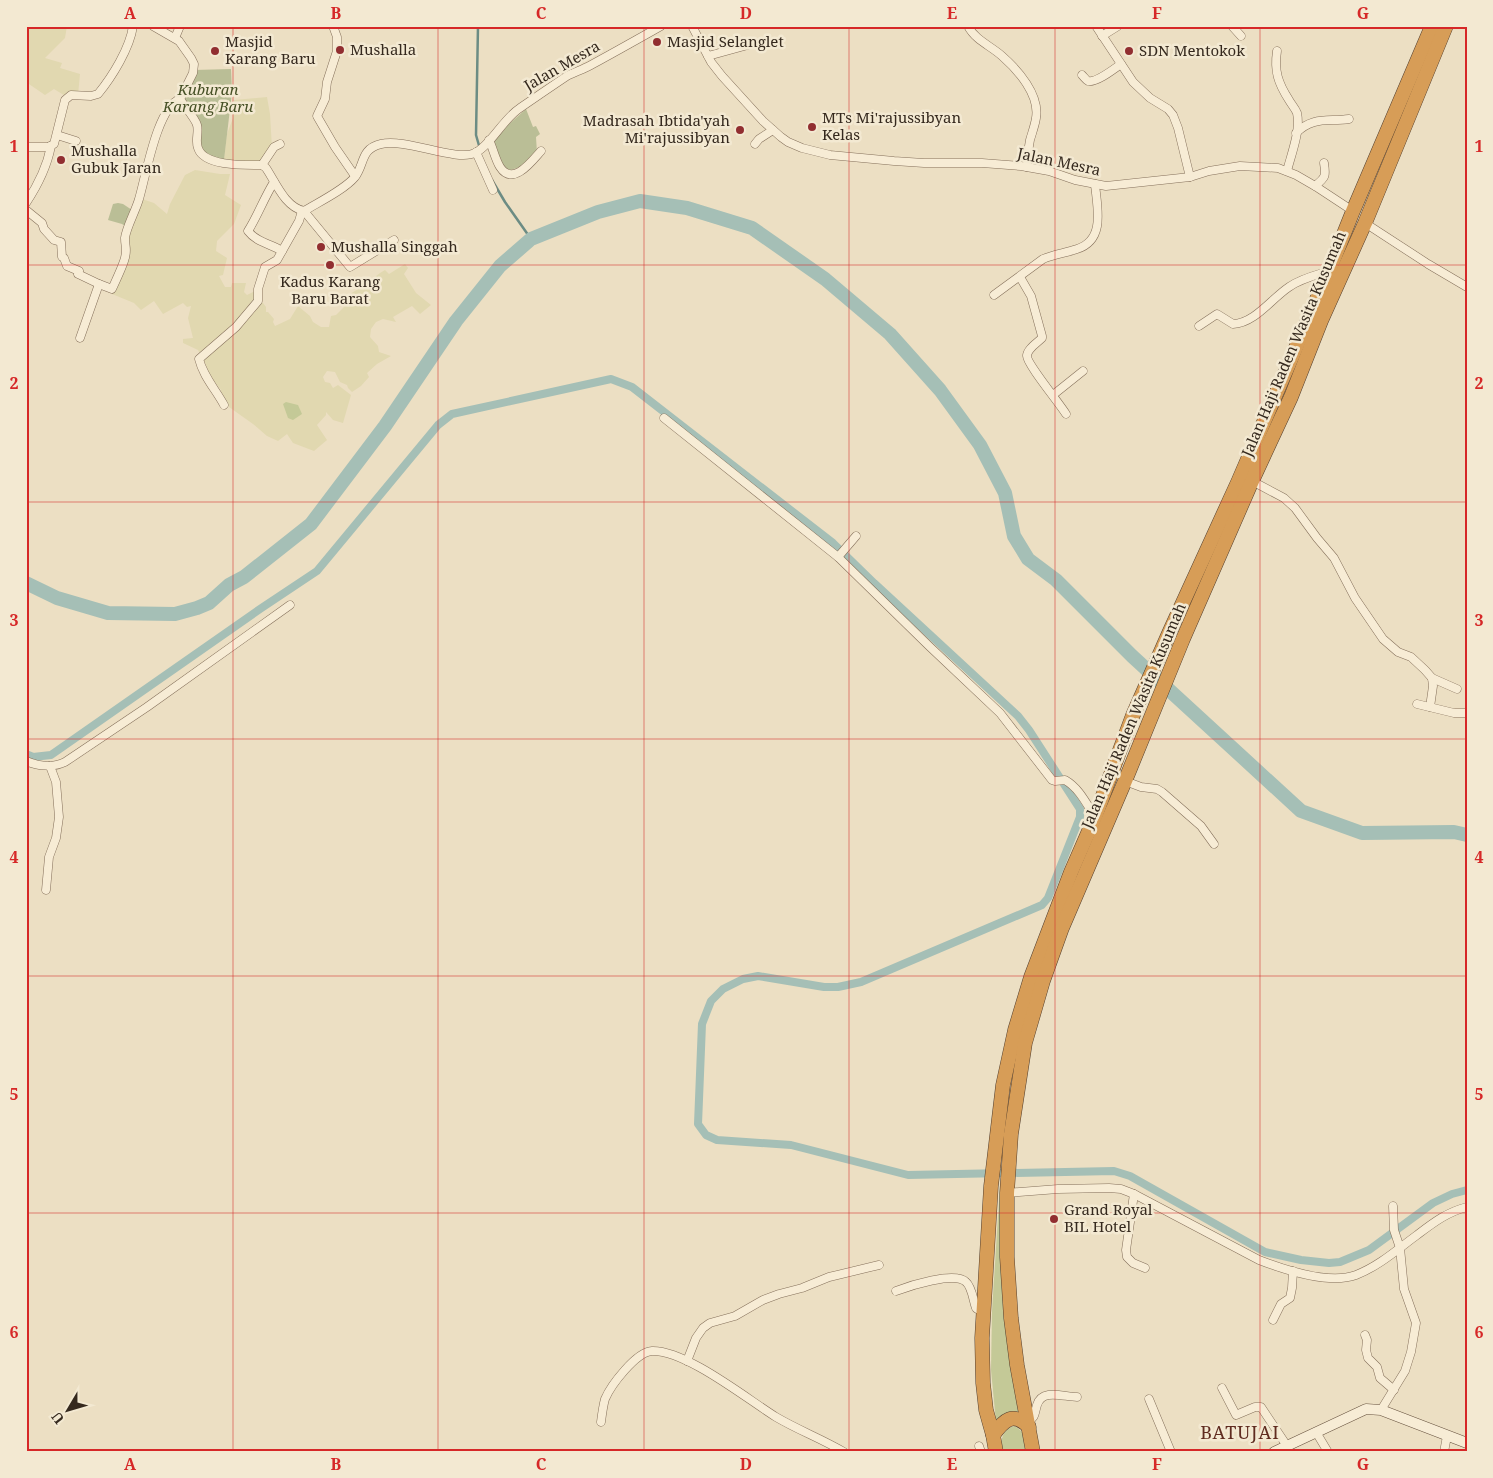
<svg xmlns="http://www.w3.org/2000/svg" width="1493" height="1478" viewBox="0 0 1493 1478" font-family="'Noto Serif',serif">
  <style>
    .farmland { fill: #e1d8b0 }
    .green { fill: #c4c997 }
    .cemetery { fill: #babe96 }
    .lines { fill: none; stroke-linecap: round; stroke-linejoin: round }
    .stream { stroke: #6c8c84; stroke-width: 2.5 }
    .canal { stroke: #a5bfb6; stroke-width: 8 }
    .river { stroke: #a5bfb6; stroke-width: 14 }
    .street-casing { stroke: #85705b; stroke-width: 9 }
    .secondary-casing { stroke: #66513e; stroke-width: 11 }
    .highway-casing { stroke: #533f2f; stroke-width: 15 }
    .street { stroke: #f7ecd5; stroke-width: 8 }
    .secondary { stroke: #f7ecd5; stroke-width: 10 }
    .highway { stroke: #d79d57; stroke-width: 14 }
    .grid { fill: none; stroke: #d62828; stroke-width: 1; stroke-opacity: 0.55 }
    .poi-dot { fill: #912e30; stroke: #f3e9d2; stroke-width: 2 }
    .labels { text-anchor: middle; stroke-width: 5; stroke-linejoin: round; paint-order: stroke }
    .poi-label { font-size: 15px; fill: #35291e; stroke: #f3e9d2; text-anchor: start }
    .street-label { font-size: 15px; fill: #35291e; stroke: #f3e9d2 }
    .park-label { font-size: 15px; font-style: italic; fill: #475126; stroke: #f3e9d2 }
    .quarter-label { font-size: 18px; letter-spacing: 1px; fill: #602c20; stroke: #f3e9d2 }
    .neatline { fill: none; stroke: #d62828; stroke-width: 2 }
    .grid-label { font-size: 16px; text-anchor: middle; font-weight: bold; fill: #d62828 }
  </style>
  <rect width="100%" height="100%" fill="#ecdfc3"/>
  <!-- farmland -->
  <g class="farmland">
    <path d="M26,26H67L65,38L45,58L62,63L60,68L80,74L78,95L67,97L54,89L45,95L26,82Z"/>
    <path d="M267,97L270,114L272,148L262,161L251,163L224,160L227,134L233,118L234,100Z"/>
    <path d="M195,170L220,174H230L225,195L241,205L234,224L217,241L216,251L227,258L223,275L219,276L225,287H231L232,283H246L244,292L247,295L255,291L258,301L263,303L266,307V312H268L274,319L273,322L275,326L290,319L298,306L310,316L313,322L321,327H329L331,316L336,315L345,306L342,299L363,286L380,273L385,270L389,274L405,264L408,268L404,274L411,285L416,293L431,305L420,314L412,306L393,317L396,322L383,319L376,322L371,329L370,337L378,346L379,352L391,356L377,364L367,373L369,377L361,386L352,392L348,388L347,385L340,382L335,372L327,371L323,377L325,382L330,383L333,388L338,385L351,395L343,423L333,420L326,412V415L317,425L327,440L314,451L293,443L287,434L278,441L267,436L253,424L229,407L225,399L220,392L221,390L208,374L207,367L198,350L183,343V339L193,338L188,318L191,306L187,307L183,303L163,314L154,301L141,310L134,303L112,294L127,266V239L142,199L154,203L167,214L170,204L185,175Z"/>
  </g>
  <!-- green -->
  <g class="green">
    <path d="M286,402L298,405L302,414L293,420L288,418L283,404Z"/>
    <path d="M1000,1185H1004L1025,1417L996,1422L991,1370L992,1311Z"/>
    <path d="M1014,1426C1025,1431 1026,1440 1028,1452H1002C1000,1440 1002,1430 1014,1426Z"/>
  </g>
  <!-- cemetery -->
  <g class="cemetery">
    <path d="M231,69L232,92L224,160L212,157L199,149V123L183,98L194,70Z"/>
    <path d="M526,109L533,127L536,126L540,134L536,137L537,153L523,166L504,172L493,143L508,125Z"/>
    <path d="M118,203L123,204L135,212L128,228L122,224L108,220L113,204Z"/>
  </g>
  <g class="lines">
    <!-- stream -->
    <g class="stream">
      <path d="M478,26L476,135L480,149"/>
      <path d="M492,180L505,202L531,239"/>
    </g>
    <!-- canal -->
    <path class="canal" d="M26,754L33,757L51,755L260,609L317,571L438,425L452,414L611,379L632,387L833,543L874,583L1018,716L1029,730L1080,809V817L1048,898L1042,905L861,982L838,987H824L758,976L743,979L723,989L711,1001L702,1024L698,1124L706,1135L717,1140L791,1145L908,1175L1114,1171L1130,1176L1265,1252L1301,1260L1329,1263L1340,1262L1369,1250L1433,1203L1452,1194L1467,1190"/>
    <!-- river -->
    <path class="river" d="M26,583L57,598L108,613L175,614L197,608L209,603L229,585L244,577L311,524L385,426L456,321L500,266L531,239L598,212L640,201L687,208L752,228L825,279L890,334L940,390L980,445L1005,493L1014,536L1028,559L1056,580L1132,656L1301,811L1362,833L1454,832L1467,835"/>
    <defs>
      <g id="street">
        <path d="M153,26L179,41L191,58L194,64L193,73L180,99"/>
        <path d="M333,26L337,37V51L327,82L325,99L317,116L335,147L355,176"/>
        <path d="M692,26L711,62L722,76L763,121L781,137L788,142L802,148L830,155L894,161L924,163H982L1021,166L1049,171L1075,180L1106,186L1190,177L1209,171L1240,166L1278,168L1296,175L1315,186L1353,211"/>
        <path d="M968,26C975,40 991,46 1002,56C1018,70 1040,95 1036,118C1035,125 1032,133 1030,140C1028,149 1027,158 1027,167"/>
        <path d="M1096,26L1133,82L1150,98L1168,109L1173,115L1178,128L1190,177"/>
        <path d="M1232,26L1241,36"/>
        <path d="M1102,36L1118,26"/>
        <path d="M175,38L180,26"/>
        <path d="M1277,51C1274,71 1278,83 1289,100C1291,104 1295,108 1297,113C1301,130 1291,155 1287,171"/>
        <path d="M708,56L748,45"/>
        <path d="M1082,75C1084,77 1086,80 1088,81C1096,83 1114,69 1121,64"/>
        <path d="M180,99C184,106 195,118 197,125C199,132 195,141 198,148C204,167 247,165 262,165L266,168C276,183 285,207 304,211C319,202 344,190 355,177C365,164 360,149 381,144C406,138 456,162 475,153C491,145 503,119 520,108C536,97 552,86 567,76C575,72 584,69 591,65C615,52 638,39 661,26"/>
        <path d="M1296,133C1313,116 1328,122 1349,119"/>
        <path d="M57,135L76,141"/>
        <path d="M489,140C493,148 495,159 500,167C513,187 532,161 541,151"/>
        <path d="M755,144L759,139L773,130"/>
        <path d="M26,147H48L54,144L65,100L71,95L91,96L98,94C112,77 130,48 133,26"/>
        <path d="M476,152L493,190"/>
        <path d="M262,165L274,147L280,144"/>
        <path d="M274,182C264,198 258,215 248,231C256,242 271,244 282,251"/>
        <path d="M1315,186C1326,177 1326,176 1324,163"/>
        <path d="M26,203C38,185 47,167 51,146"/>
        <path d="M26,210L42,223L44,229L54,240L61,242L62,257L64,258L67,266L79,271L78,274L99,284"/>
        <path d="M304,211L350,267L394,240"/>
        <path d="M1365,223L1428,264L1467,287"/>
        <path d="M1020,277L1031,296L1042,336V338C1037,343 1027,349 1027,356C1027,364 1060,404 1066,414"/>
        <path d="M994,295L1043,259C1054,254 1066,253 1077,249C1106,240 1097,207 1095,184"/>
        <path d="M1199,326L1217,314L1233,324C1255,323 1271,299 1289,287C1300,279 1316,275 1329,271"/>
        <path d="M80,338L99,284L112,289C116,280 121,270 124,261C128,250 125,248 125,238C126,228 136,210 139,199C146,176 157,107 180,99"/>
        <path d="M1053,395L1083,371"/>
        <path d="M224,405C216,390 203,376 199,359L236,327L258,301V289L265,267L277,260L299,221L302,211"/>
        <path d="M664,418L838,557L929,646L1000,713L1052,780L1055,781L1065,780C1079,788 1086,803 1095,817"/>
        <path d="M1252,481L1284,498L1295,508L1317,538L1334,558L1355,598L1383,639L1398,652L1411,657L1425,670L1432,678L1433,686L1430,707"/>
        <path d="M838,557L856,536"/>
        <path d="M1432,678L1457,689"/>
        <path d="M1417,704L1454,713H1467"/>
        <path d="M26,761C38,766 53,768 65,762L147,707L290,605"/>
        <path d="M1125,781L1141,787L1157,789L1162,792L1201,826L1214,844"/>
        <path d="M46,890L49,857L56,838L59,817L56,782L50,766"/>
        <path d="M1007,1193L1058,1189L1109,1188L1121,1189L1134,1194L1259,1260C1285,1270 1329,1285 1356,1275C1379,1266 1398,1249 1417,1235C1433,1223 1447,1212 1467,1207"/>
        <path d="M1134,1194L1126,1250L1127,1257L1133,1263L1145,1268"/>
        <path d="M896,1291C909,1286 955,1271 966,1282C972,1287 973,1300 976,1308L977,1309L984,1310"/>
        <path d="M1273,1320L1281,1304L1290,1298L1292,1288L1293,1271"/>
        <path d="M1365,1335L1367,1340L1366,1350L1368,1358L1377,1367L1380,1378L1394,1390"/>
        <path d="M687,1361L696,1338L703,1328L710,1323L735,1316L763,1300L779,1294L802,1288L829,1277L879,1265"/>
        <path d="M1222,1388L1236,1415L1255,1407H1261L1287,1446"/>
        <path d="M1149,1399L1171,1452"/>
        <path d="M1381,1410L1405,1371L1411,1352L1416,1323L1404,1289L1400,1248L1394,1230L1393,1206"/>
        <path d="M601,1422C602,1414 603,1406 605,1399C611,1385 636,1352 652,1351C686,1350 747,1399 776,1417C798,1430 822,1439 844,1452"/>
        <path d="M1028,1422C1036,1416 1034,1415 1037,1405C1042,1388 1064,1397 1077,1397"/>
        <path d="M1316,1432L1328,1452"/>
        <path d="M979,1446L981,1452"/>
        <path d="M1444,1452L1447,1436"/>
      </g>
      <path id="secondary" d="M1274,1452L1366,1409L1381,1410L1467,1443"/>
      <g id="highway">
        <path d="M993,1435C1004,1420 1013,1411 1029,1427"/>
        <path d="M996,1452L993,1435L986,1410L983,1383L982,1338L991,1186L1003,1085L1015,1030L1031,977L1071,872L1095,817L1133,715L1169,633L1238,482L1329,271L1353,211L1432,26"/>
        <path d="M1033,1452L1017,1365L1011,1318L1007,1257V1193L1011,1134L1025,1043L1043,981L1062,928L1125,781L1183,639L1252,481L1291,397L1321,321L1365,223L1446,26"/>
      </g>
    </defs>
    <!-- street casing -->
    <use href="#street" class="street-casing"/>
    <!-- secondary casing -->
    <use href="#secondary" class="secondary-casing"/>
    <!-- highway casing -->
    <use href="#highway" class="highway-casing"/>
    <!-- street -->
    <use href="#street" class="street"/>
    <!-- secondary -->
    <use href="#secondary" class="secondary"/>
    <!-- highway -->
    <use href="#highway" class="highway"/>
  </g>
  <!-- grid -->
  <path class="grid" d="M233,26V1452M438,26V1452M644,26V1452M849,26V1452M1055,26V1452M1260,26V1452M26,265H1467M26,502H1467M26,739H1467M26,976H1467M26,1213H1467"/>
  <!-- markers -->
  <g class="poi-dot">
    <circle cx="657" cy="42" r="5"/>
    <circle cx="340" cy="50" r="5"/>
    <circle cx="215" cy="51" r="5"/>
    <circle cx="1129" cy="51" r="5"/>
    <circle cx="812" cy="127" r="5"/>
    <circle cx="740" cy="130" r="5"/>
    <circle cx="61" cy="160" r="5"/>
    <circle cx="321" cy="247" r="5"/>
    <circle cx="330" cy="265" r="5"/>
    <circle cx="1054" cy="1219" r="5"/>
  </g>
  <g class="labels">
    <!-- poi labels -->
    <g class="poi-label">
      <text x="225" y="47">Masjid<tspan x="225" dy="17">Karang Baru</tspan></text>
      <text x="667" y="47">Masjid Selanglet</text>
      <text x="350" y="55">Mushalla</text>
      <text x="1139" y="56">SDN Mentokok</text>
      <text x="822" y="123">MTs Mi'rajussibyan<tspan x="822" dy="17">Kelas</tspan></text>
      <text x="730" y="126" text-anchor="end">Madrasah Ibtida'yah<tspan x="730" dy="17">Mi'rajussibyan</tspan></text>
      <text x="71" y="156">Mushalla<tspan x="71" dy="17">Gubuk Jaran</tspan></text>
      <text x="331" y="252">Mushalla Singgah</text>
      <text x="330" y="287" text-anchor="middle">Kadus Karang<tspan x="330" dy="17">Baru Barat</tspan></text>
      <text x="1064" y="1215">Grand Royal<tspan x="1064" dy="17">BIL Hotel</tspan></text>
    </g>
    <!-- street labels -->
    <g class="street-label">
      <text transform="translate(562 66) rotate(-30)" y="5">Jalan Mesra</text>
      <text transform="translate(1059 162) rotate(12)" y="5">Jalan Mesra</text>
      <text transform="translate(1294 344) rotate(-67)" y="5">Jalan Haji Raden Wasita Kusumah</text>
      <text transform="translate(1134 716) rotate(-67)" y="5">Jalan Haji Raden Wasita Kusumah</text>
    </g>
    <!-- park labels -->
    <g class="park-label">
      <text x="208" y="95">Kuburan<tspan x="208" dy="17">Karang Baru</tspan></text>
    </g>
    <!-- quarter labels -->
    <g class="quarter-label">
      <text x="1240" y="1439">BATUJAI</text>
    </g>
  </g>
  <!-- border -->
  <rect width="1493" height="1478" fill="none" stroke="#f3e9d2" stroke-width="55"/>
  <!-- north arrow -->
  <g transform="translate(68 1410) rotate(232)" stroke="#f3e9d2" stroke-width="4" paint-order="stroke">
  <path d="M0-4L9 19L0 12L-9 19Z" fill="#35291e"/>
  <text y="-8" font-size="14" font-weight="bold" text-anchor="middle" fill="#35291e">U</text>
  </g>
  <rect x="28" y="28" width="1438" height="1422" class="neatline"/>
  <g class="grid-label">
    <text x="130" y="19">A</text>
    <text x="336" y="19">B</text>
    <text x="541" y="19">C</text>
    <text x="746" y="19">D</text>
    <text x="952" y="19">E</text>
    <text x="1157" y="19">F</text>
    <text x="1363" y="19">G</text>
    <text x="14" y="152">1</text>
    <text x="1479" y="152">1</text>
    <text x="14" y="389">2</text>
    <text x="1479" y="389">2</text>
    <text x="14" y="626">3</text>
    <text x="1479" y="626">3</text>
    <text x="14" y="863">4</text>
    <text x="1479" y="863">4</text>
    <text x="14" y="1100">5</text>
    <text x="1479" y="1100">5</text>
    <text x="14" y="1338">6</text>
    <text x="1479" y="1338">6</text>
    <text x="130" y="1470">A</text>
    <text x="336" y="1470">B</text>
    <text x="541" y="1470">C</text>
    <text x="746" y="1470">D</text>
    <text x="952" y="1470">E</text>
    <text x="1157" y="1470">F</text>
    <text x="1363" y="1470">G</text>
  </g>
</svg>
